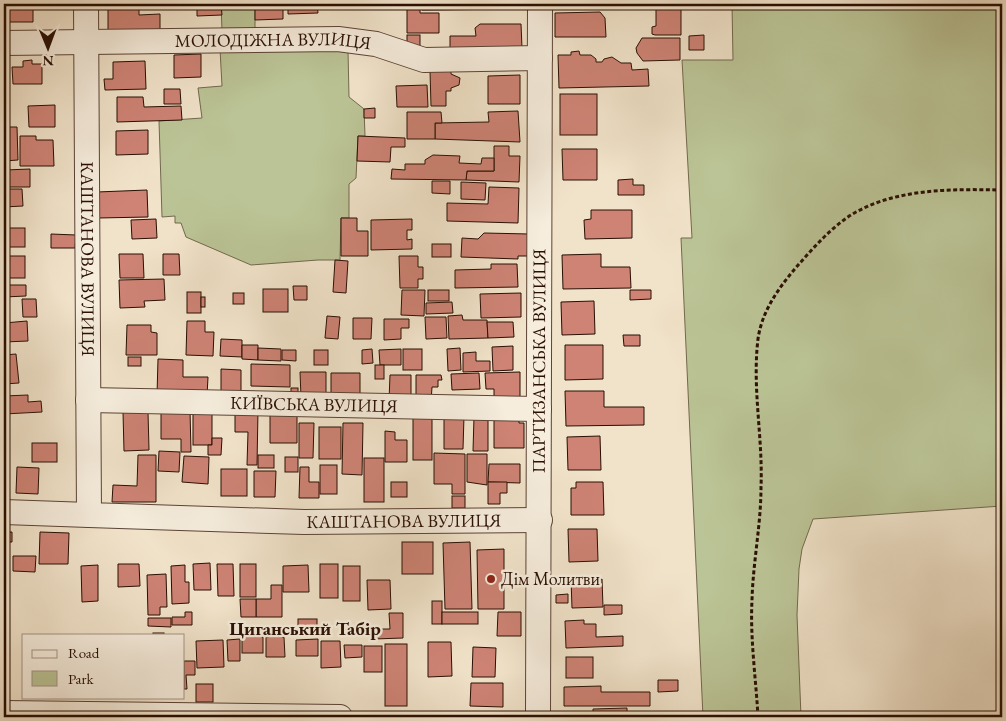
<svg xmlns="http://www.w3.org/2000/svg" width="1006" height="721" viewBox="0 0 1006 721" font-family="'EB Garamond',serif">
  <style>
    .green { fill: #bbc496; stroke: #72694c }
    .building { fill: #ce8375; stroke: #290e03 }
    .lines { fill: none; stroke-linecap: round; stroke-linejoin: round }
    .minor-casing { stroke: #5b4335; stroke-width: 26 }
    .path { stroke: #290e03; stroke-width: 3; stroke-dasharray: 4 2.5; stroke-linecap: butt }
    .minor { stroke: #f6eddd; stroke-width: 24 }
    .poi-dot { fill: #8f2418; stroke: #f6eddd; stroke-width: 2 }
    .labels { text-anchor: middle; stroke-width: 5; stroke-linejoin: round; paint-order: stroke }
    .street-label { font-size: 18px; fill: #290e03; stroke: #f6eddd }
    .poi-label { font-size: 18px; fill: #290e03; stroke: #f6eddd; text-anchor: start }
    .neighbourhood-label { font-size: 19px; font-weight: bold; fill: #290e03; stroke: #f6eddd }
  </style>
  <rect width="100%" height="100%" fill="#f1e3ca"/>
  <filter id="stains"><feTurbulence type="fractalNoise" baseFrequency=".004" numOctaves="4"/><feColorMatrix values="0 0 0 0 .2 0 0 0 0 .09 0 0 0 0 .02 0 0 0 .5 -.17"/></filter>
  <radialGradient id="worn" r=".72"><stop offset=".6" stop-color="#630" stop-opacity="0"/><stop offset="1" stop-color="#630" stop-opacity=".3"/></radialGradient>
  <!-- green -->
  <g class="green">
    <path d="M221,4H255V29L222,30Z"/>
    <path d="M732,4H1002V506L813,519L802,549L799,569L797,615L801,717H703L681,238H692L682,60H733Z"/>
    <path d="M220,49L348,51L349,97L364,109L365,136H358L356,178L349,184V218H341L340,260H318L251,265L186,237L181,223H175V216L162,217L159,121L202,118L198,88L222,86Z"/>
  </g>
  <!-- building -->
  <g class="building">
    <path d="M8,4H33V22H7Z"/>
    <path d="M175,4H194V5L175,6Z"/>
    <path d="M197,4H221L222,15L197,16Z"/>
    <path d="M255,4H283V19L255,20Z"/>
    <path d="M288,4H317L318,13L288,14Z"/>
    <path d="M330,4H359V8L330,9Z"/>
    <rect x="367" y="4" width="29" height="2"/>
    <path d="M422,4H527V9L422,10Z"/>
    <path d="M656,4H681V35H655L652,34V27L656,26Z"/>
    <path d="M139,6V15L160,14V31L108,32V7Z"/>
    <path d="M407,8H420V13H439V33H407Z"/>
    <path d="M600,12L605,18L606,37H555V13Z"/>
    <path d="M480,24H521L522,48H450V36H476L475,28Z"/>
    <rect x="407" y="35" width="13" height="14"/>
    <path d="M704,35V50H689V36Z"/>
    <path d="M642,38H680V60L643,61L637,53L636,48Z"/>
    <path d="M579,51L580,55H591L596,59V62H602L604,59L612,57L621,63H631L632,70L648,69L649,86L559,88L558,55H571V52Z"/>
    <path d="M201,54V77L174,78V55Z"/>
    <path d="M32,60V64H42V84H13L12,67H23V61Z"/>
    <path d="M145,61L146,89L105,90L104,79H113V62Z"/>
    <path d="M451,70V74L460,78L459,85L451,88V91H446V106H431L430,71Z"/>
    <path d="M520,75V104H488V76Z"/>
    <path d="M427,85L428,107H397L396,86Z"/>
    <path d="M164,89H180L181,104H164Z"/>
    <rect x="560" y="94" width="37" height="41"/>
    <path d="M117,97H143L144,107L181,106L182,120L117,122Z"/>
    <path d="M55,105V127H29L28,106Z"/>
    <path d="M375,108V118H364V109Z"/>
    <rect x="4" y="111" width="2" height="16"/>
    <path d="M518,111L520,142L435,139V123L489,122L488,112Z"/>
    <path d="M407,112H441L442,123H435V139H407Z"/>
    <path d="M4,127H17L18,160L4,161Z"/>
    <path d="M148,130V154L116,155V131Z"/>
    <path d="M20,136H36V140H53L54,166H20Z"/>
    <path d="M358,136L405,138V147H391L390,162L357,161Z"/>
    <path d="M494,146H509V156H520L519,182L466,180L467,171H494Z"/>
    <path d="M562,149H597V180H563Z"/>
    <path d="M433,155L460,156L459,163L481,164L482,158H494V171H467L466,180L391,179L392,169L405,170V164H425V160Z"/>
    <path d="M30,169V187H5V170Z"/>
    <path d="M633,179V185H644V195H618V180Z"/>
    <path d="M432,181H450V194L432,193Z"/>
    <path d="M461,182L486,183L485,200L461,199Z"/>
    <path d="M489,187L519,188L518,223L447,221V203L488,204Z"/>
    <path d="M4,189H22L23,206L4,207Z"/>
    <path d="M147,190L148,217L98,218L97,192Z"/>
    <path d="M591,210H632V238L585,239L584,220L591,219Z"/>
    <path d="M341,218H357V231H368V256H341Z"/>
    <path d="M156,219L157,238L132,239L131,220Z"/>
    <path d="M412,219V230H407V240L412,239V249L371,250V220Z"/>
    <rect x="4" y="228" width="21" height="19"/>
    <path d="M484,233L529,234L528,256H518V259L461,257L462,238L478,239Z"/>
    <path d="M51,234L76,235L75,248H51Z"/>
    <rect x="432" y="244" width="19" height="13"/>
    <path d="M119,254H143L144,278H120Z"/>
    <path d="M163,254H179L180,275H163Z"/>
    <path d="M601,254V267H630L631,288L563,289L562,255Z"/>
    <rect x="4" y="256" width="21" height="22"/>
    <path d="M399,256H418V267H423V279H418V288H400Z"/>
    <path d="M335,260L348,261L346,293L333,292Z"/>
    <path d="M491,264H517L518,287L455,288V270L491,269Z"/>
    <path d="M164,279L165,300L144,301L145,307L120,308L119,280Z"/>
    <path d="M4,285H26V296L4,297Z"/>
    <path d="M293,286H307V300H294Z"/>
    <rect x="263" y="289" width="25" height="23"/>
    <path d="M402,290H425L424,316L401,315Z"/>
    <rect x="428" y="290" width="21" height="11"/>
    <path d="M630,290H651V299L630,300Z"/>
    <rect x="187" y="292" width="14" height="21"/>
    <rect x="233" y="293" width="11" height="11"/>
    <path d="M521,293V317L481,318L480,294Z"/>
    <rect x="201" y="297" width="4" height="10"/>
    <path d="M22,299H36L37,317H23Z"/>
    <path d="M594,301L595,334L562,335L561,302Z"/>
    <path d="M452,302L453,313L426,314V303Z"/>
    <path d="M462,315L463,320H487L488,338L449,339L448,316Z"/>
    <path d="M327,316L340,317L338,339L325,338Z"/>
    <path d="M425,317H446L447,338L426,339Z"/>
    <path d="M353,318H372L371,339H353Z"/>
    <path d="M384,319H409V328H401V339L384,340Z"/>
    <path d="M27,321L28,341L4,342V323Z"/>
    <path d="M187,321H205V332H214L213,356L186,355Z"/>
    <path d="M487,322H513L514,337L488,338Z"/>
    <path d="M127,325H151V332L157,333V355H126Z"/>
    <path d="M623,335H640V346H624Z"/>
    <path d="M221,339L242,340V357L220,356Z"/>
    <path d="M242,345H258V360L242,359Z"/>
    <path d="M565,345H603V379L565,380Z"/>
    <path d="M513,346V370L493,371L492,347Z"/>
    <path d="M258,348L281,349V361L258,360Z"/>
    <path d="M460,348L461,370L448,371L447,349Z"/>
    <path d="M372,349L373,363L362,364V350Z"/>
    <path d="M401,349V365H380L379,350Z"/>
    <rect x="403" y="349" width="19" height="21"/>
    <path d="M282,350H296V361L282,360Z"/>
    <rect x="314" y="350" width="14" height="15"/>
    <path d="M476,352V361H490V371L463,372V353Z"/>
    <path d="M16,354L19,383L4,384V355Z"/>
    <rect x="128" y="357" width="13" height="9"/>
    <path d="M158,359L183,360V377H208L207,396L157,395Z"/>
    <path d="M251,364L290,365V387L251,386Z"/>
    <rect x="375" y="365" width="9" height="14"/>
    <path d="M221,369L241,370V397H221Z"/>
    <path d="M300,372H326V397H301Z"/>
    <path d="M520,372V397L494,403V389H486L485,373Z"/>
    <path d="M331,373H360V397L331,396Z"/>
    <path d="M479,373L480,389L452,390L451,374Z"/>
    <path d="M390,375H411V402L389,401Z"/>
    <path d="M416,375H441L442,380H438V387H432L431,402L416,401Z"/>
    <rect x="291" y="388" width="7" height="9"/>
    <path d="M565,391H604V407H644V425L566,426Z"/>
    <path d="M28,395V402L41,401L42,412L4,414V396Z"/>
    <path d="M161,410H190L191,452H181V439H161Z"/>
    <path d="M235,410H258L257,465H247L248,432H235Z"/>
    <rect x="193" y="411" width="19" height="34"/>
    <path d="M123,412H148L149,450L124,451Z"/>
    <path d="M270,412L297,413V443H270Z"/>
    <rect x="413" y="413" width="19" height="47"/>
    <path d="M444,416H464L463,449H444Z"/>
    <path d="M474,417H488V451H473Z"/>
    <path d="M494,419H519V423H524V448H494Z"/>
    <path d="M299,423H314L313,458H299Z"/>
    <path d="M343,423H363L362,475L342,474Z"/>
    <rect x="319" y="427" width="22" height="32"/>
    <path d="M385,431L395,432V440H407V462H385Z"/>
    <path d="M600,436L601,470H568L567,437Z"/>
    <path d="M212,438H222L221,455H208V445H212Z"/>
    <rect x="32" y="443" width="25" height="19"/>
    <path d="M159,451L180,452L179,472L158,471Z"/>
    <path d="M434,453L465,454V494H452V484H434Z"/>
    <path d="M467,454H487V485L467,482Z"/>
    <path d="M138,455H156V502H112L113,485L137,486Z"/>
    <rect x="258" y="455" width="16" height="13"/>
    <path d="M184,456L209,457L208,484L182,482Z"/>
    <rect x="285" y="457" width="13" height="15"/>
    <rect x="364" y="458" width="20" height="44"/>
    <path d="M489,464H520V483L488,482Z"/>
    <rect x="320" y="465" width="17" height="29"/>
    <path d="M17,467L39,468L38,494L16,493Z"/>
    <path d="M300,467H309V482H319V498H299Z"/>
    <rect x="221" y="469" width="26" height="27"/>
    <path d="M254,471H276L275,497H254Z"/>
    <rect x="391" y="482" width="16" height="15"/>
    <path d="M488,482H507V493H500V504H488Z"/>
    <path d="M576,482H603L604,515H571V488H576Z"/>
    <rect x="452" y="496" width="13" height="12"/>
    <path d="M4,522H7V532H12V542H4Z"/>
    <path d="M568,529H597L598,561L569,562Z"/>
    <path d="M40,532L69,533L68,564H39Z"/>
    <rect x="402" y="542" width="31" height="32"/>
    <path d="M470,542L472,609H445L443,543Z"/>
    <path d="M504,549V609H478L477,550Z"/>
    <path d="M13,556H36L35,572L13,571Z"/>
    <path d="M210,563L211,590H194L193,564Z"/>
    <path d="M118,564H139L140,586L118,587Z"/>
    <path d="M217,564H233L234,596H218Z"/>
    <rect x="240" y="564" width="16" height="33"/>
    <rect x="320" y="564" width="18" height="34"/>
    <path d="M98,565V601L82,602L81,566Z"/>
    <path d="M185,565V582H189V603L172,604L171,566Z"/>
    <path d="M308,565L309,592H283V566Z"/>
    <rect x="343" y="566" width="17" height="35"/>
    <path d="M166,574L167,607H160V615H148L147,575Z"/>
    <path d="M571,579H602L603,607L572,608Z"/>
    <path d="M367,580H390L391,609L368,610Z"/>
    <path d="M271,585H282V617H256V599H271Z"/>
    <path d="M568,594V603H556V595Z"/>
    <path d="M240,599H256V617H241Z"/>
    <rect x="432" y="601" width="10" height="23"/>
    <path d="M604,605H622V614L604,615Z"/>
    <path d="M185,612H192V625H172V617H185Z"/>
    <rect x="442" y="612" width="36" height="12"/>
    <path d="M498,612H521V636H497Z"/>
    <path d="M389,613H403V638L374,639V629H390Z"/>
    <path d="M148,618H171V627L148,626Z"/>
    <rect x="298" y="619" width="19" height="17"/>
    <path d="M584,620V624H596V637L623,636V646L566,648L565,621Z"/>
    <rect x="153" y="633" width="11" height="2"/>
    <rect x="242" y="637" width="21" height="16"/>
    <path d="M266,637H284L285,657H266Z"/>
    <path d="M240,639V661H228L227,640Z"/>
    <path d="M318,639V656H296V640Z"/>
    <path d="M223,640L224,667L197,668L196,641Z"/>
    <path d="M321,641H340L341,667L321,668Z"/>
    <path d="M428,642H451L452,676L428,677Z"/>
    <rect x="385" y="644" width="22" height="62"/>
    <path d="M344,645H362V657L345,658Z"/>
    <rect x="364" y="646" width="18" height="26"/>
    <path d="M473,647L496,648L495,677H472Z"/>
    <rect x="566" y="657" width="27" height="21"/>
    <rect x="4" y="659" width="5" height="27"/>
    <path d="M184,661H195V675H186L187,689H184Z"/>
    <path d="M658,680H678V691L658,692Z"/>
    <path d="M471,683H503V707L470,706Z"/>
    <rect x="196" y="684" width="17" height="18"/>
    <path d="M601,686V692H650V706H564V687Z"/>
    <path d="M627,708V716L658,715V717H593V709Z"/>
  </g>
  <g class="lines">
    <defs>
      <g id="minor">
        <path id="s1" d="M86,4L89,515L304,522L540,520"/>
        <path id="s2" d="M4,43L338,39L376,44L424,60L540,58"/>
        <path id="s3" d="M88,400L539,409"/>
        <path d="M4,512L89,515"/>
        <path d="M4,713L340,717"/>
        <path id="s4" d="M538,717L540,4"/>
      </g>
    </defs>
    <!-- minor casing -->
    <use href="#minor" class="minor-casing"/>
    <!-- path -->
    <path class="path" d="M758,717C756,679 750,639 752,600C753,562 761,525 761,487C763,438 752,388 758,339C762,310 780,286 799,264C815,246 831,228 851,215C895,188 952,189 1002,190"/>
    <!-- minor -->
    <use href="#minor" class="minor"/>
  </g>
  <!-- markers -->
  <circle class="poi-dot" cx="491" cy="579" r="5"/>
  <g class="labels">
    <!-- street labels -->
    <g class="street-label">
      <text dy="6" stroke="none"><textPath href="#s2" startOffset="269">МОЛОДІЖНА ВУЛИЦЯ</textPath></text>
      <text dy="6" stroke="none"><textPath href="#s1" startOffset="255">КАШТАНОВА ВУЛИЦЯ</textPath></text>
      <text dy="6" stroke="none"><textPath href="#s4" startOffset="356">ПАРТИЗАНСЬКА ВУЛИЦЯ</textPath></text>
      <text dy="6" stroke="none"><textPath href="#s3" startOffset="226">КИЇВСЬКА ВУЛИЦЯ</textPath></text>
      <text dy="6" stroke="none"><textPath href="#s1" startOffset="826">КАШТАНОВА ВУЛИЦЯ</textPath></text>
    </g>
    <!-- poi labels -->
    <g class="poi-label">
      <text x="501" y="585">Дім Молитви</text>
    </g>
    <!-- neighbourhood labels -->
    <g class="neighbourhood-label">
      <text x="305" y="635">Циганський Табір</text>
    </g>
  </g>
  <!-- margin -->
  <rect width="1006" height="721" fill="none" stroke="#f1e3ca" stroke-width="20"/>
  <rect x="5" y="5" width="996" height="711" fill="none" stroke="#290e03" stroke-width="2.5"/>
  <rect x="10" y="10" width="986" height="701" fill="none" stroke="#290e03"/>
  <!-- legend -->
  <rect x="22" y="634" width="162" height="65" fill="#f6eddd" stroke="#a49486"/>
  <rect x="32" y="650" width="25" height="8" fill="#f6eddd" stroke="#a49486"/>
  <text x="68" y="658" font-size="15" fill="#290e03">Road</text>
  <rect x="32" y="671" width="25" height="15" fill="#bbc496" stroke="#a49486"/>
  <text x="68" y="684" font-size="15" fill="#290e03">Park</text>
  <!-- north arrow -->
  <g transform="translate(48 48) rotate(179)" stroke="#f6eddd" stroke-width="4" paint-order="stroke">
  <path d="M0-4L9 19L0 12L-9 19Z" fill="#290e03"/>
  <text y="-8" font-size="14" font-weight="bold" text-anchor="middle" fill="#290e03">N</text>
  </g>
  <rect width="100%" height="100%" filter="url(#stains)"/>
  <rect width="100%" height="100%" fill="url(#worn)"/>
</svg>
